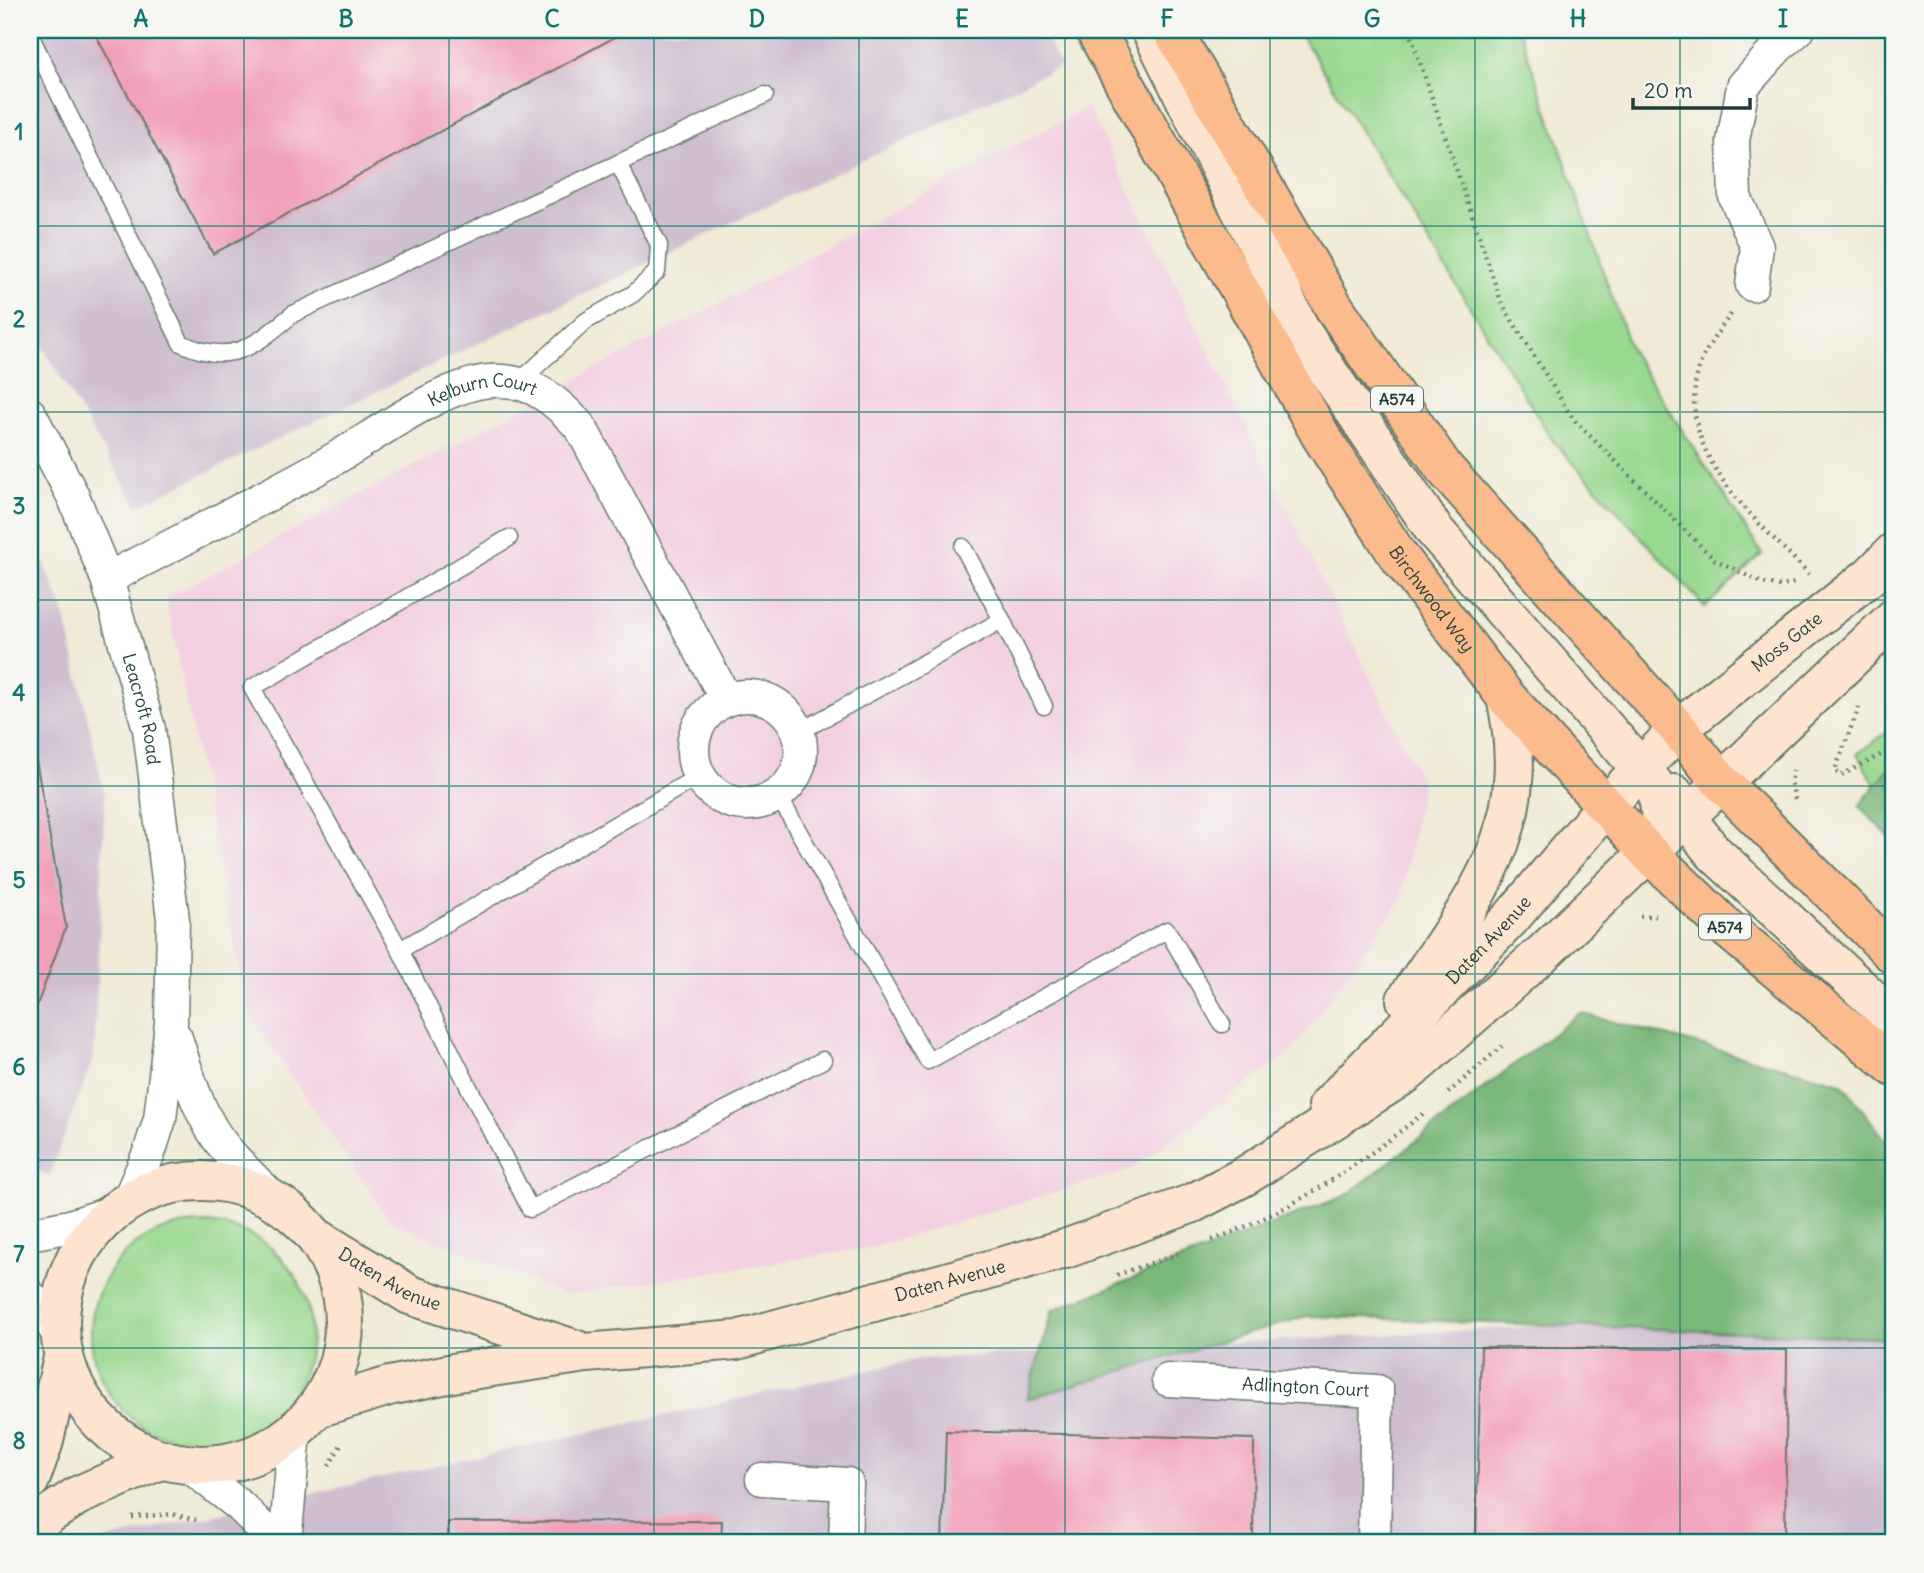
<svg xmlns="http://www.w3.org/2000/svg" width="1924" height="1573" viewBox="0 0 1924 1573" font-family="Delius,sans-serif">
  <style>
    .built { fill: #f2d0e2 }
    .industrial { fill: #cfbed0 }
    .green { fill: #98d88f; stroke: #5c8a62; stroke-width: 2 }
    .forest { fill: #7ab87a; stroke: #4c7a57; stroke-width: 2 }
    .building { fill: #f29fba }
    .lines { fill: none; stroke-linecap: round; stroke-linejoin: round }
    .lane-casing { stroke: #687a6d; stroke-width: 19 }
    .street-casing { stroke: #687a6d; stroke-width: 35 }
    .secondary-casing { stroke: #687a6d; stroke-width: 42 }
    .primary-casing { stroke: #687a6d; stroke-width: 42 }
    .path { stroke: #687a6d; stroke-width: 4.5; stroke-dasharray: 2 5; stroke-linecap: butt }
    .lane { stroke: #fff; stroke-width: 16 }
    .street { stroke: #fff; stroke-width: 32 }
    .secondary { stroke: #fde4d1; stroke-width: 38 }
    .primary { stroke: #fbbb8d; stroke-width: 38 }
    .grid { fill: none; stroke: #0f766e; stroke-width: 2; stroke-opacity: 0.55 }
    .labels { text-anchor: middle; stroke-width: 5; stroke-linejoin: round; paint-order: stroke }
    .shield { fill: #f6f6f2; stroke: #60746d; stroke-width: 2 }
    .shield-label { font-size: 16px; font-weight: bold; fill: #1f3d34 }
    .street-label { font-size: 18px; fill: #1f3d34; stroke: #f6f6f2 }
    .neatline { fill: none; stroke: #0f766e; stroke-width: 2.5 }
    .grid-label { font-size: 23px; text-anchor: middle; font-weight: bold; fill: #0f766e }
  </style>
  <rect width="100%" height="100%" fill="#f6f6f2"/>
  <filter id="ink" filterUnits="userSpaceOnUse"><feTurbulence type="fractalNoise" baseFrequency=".0143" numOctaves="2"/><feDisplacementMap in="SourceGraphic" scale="14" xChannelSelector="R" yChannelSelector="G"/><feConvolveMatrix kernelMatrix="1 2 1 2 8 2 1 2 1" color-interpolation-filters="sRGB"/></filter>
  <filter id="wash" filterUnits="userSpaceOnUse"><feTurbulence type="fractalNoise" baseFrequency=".00686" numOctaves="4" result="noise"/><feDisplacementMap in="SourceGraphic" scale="28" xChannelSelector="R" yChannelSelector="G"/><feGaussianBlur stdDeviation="1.57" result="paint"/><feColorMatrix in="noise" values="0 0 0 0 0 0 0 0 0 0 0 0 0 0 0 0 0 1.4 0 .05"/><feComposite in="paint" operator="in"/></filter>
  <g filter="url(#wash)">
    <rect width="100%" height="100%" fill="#f0ead6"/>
    <!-- built -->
    <path class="built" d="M1088,107L1422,782L1401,900L1292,1051L1130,1170L874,1247L565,1295L390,1221L248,1013L166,598Z"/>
    <!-- industrial -->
    <g class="industrial">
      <path d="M30,30H1041L1061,66L137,506L30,326Z"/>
      <path d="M30,528L63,608L105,796L94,1056L49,1176L30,1167Z"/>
      <path d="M1894,1308V1543H90L919,1359Z"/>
    </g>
    <!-- green -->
    <g class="green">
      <path d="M1298,30H1519L1631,351L1762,554L1705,607L1553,441Z"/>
      <path d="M1894,727V817L1857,754Z"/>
      <circle cx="201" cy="1333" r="110"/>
    </g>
    <!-- forest -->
    <g class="forest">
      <path d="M1894,762V842L1859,806Z"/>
      <path d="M1580,1013L1842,1083L1894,1151V1338L1307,1316L1027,1399L1052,1310L1347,1195Z"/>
    </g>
    <g id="blocks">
      <!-- building -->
      <g class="building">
        <path d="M93,30H628L213,254Z"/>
        <path d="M30,727L66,927L30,1024Z"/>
        <path d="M1481,1347L1787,1350L1785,1543H1476Z"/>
        <path d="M946,1431L1254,1439L1253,1543H942Z"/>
        <path d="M722,1521L721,1543H448V1522Z"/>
      </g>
    </g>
  </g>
  <g filter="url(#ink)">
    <use href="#blocks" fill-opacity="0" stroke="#687a6d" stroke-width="2"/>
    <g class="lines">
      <defs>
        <g id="lane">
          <path d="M30,35L181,343C232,367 254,346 293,314L765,95"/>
          <path d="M519,382L586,321L633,294L657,272L659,245L618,163"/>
          <path d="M509,538L252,688L400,950L530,1209L823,1060"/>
          <path d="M963,547L1002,620"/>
          <path d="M799,732L1002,620L1044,706"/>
          <path d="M778,795L928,1061L1167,930L1222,1024"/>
          <path d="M400,950L699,776"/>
        </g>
        <g id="street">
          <path d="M1752,285L1757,247L1735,197L1733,141L1743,86L1778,47L1798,30"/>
          <path id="s1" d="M30,414L73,496L107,579L149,729L173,919L171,1023L160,1119L149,1153L128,1201"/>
          <path id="s2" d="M107,579C181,540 256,503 329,462C374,437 440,385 490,381C530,378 556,400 581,428L726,699"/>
          <circle cx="747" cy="750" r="54"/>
          <path d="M176,1038C188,1076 199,1117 225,1148C240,1166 258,1183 275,1200"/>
          <path d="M30,1234L70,1226L113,1212"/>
          <path d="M30,1296L59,1334"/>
          <path id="s3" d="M1168,1380L1377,1391L1374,1543"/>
          <path d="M189,1466L240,1506L277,1543"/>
          <path d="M762,1479L847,1484L845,1543"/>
          <path d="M285,1543L295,1432"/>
        </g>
        <g id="secondary">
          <path d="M1151,30L1301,331L1434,530L1653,783C1663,809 1664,829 1649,853"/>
          <path d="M1674,794L1686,817L1713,852L1894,1019"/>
          <path d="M1406,1000C1475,896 1536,830 1506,697"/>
          <path id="s4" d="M1328,1106L1511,918L1605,807L1678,729L1870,576L1894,552"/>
          <circle cx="202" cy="1323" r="142"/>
          <path id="s5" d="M317,1238L410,1295L577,1350"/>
          <path id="s6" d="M317,1408L389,1386L458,1372L586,1353L737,1340L1065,1249L1193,1203L1245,1176L1407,1073L1543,953L1894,618"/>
          <path d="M30,1480L43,1444L63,1358"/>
          <path d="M30,1527L77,1496L160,1460"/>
        </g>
        <g id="primary">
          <path id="s7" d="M1095,30L1321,436L1397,554L1506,697L1649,853L1729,930L1894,1067"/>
          <path d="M1172,30L1334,307L1444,468L1678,729L1722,783L1894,955"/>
        </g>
      </defs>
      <!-- lane casing -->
      <use href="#lane" class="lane-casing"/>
      <!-- street casing -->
      <use href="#street" class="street-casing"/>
      <!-- secondary casing -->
      <use href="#secondary" class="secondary-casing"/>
      <!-- primary casing -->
      <use href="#primary" class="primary-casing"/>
      <!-- path -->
      <g class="path">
        <path d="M1409,30L1502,304L1573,419L1714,559L1762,583L1782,586L1798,582"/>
        <path d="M1731,314C1718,332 1702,352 1697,375C1678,459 1758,520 1809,574"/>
        <path d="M1859,707L1835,770L1840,776L1894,748"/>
        <path d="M1793,770L1791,783L1795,799"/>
        <path d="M1640,916H1659"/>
        <path d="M1448,1093L1502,1046"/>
        <path d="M1212,1240C1298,1208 1354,1168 1425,1112"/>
        <path d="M1117,1275L1178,1254"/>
        <path d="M329,1466L342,1443"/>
        <path d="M132,1517L172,1514L196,1520"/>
      </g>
      <!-- lane -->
      <use href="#lane" class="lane"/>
      <!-- street -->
      <use href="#street" class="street"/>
      <!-- secondary -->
      <use href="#secondary" class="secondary"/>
      <!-- primary -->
      <use href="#primary" class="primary"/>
    </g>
  </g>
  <!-- grid -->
  <path class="grid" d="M244,30V1543M449,30V1543M654,30V1543M859,30V1543M1065,30V1543M1270,30V1543M1475,30V1543M1680,30V1543M30,226H1894M30,412H1894M30,600H1894M30,786H1894M30,974H1894M30,1160H1894M30,1348H1894"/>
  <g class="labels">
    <!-- shield labels -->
    <g class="shield">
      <rect x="1371" y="386.5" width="52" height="25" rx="5"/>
      <rect x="1699" y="914.5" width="52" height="25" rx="5"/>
    </g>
    <g class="shield-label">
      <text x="1397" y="405">A574</text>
      <text x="1725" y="933">A574</text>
    </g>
    <!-- street labels -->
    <g class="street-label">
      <text dy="6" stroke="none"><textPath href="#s2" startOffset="424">Kelburn Court</textPath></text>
      <text dy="6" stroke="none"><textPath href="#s7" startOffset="662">Birchwood Way</textPath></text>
      <text dy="6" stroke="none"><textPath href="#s4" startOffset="654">Moss Gate</textPath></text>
      <text dy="6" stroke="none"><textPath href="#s1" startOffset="317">Leacroft Road</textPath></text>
      <text dy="6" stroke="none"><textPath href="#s4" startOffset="231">Daten Avenue</textPath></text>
      <text dy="6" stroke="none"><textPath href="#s5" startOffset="84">Daten Avenue</textPath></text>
      <text dy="6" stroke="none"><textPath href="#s6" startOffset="648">Daten Avenue</textPath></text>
      <text dy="6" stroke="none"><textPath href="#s3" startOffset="138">Adlington Court</textPath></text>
    </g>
  </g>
  <!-- margin -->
  <rect width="1924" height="1573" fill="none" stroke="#f6f6f2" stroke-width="77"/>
  <!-- scale -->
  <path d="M1633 98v10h117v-10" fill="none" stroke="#1f3d34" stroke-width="3.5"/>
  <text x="1644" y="98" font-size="21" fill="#1f3d34" stroke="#f6f6f2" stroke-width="5" paint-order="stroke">20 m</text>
  <rect x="38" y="38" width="1847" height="1496" class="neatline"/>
  <g class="grid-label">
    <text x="141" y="27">A</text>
    <text x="346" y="27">B</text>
    <text x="552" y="27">C</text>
    <text x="757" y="27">D</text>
    <text x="962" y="27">E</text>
    <text x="1167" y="27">F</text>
    <text x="1372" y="27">G</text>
    <text x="1578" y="27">H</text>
    <text x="1783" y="27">I</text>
    <text x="19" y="140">1</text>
    <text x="19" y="327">2</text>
    <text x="19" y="514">3</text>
    <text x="19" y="701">4</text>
    <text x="19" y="888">5</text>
    <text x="19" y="1075">6</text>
    <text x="19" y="1262">7</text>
    <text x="19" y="1449">8</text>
  </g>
</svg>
